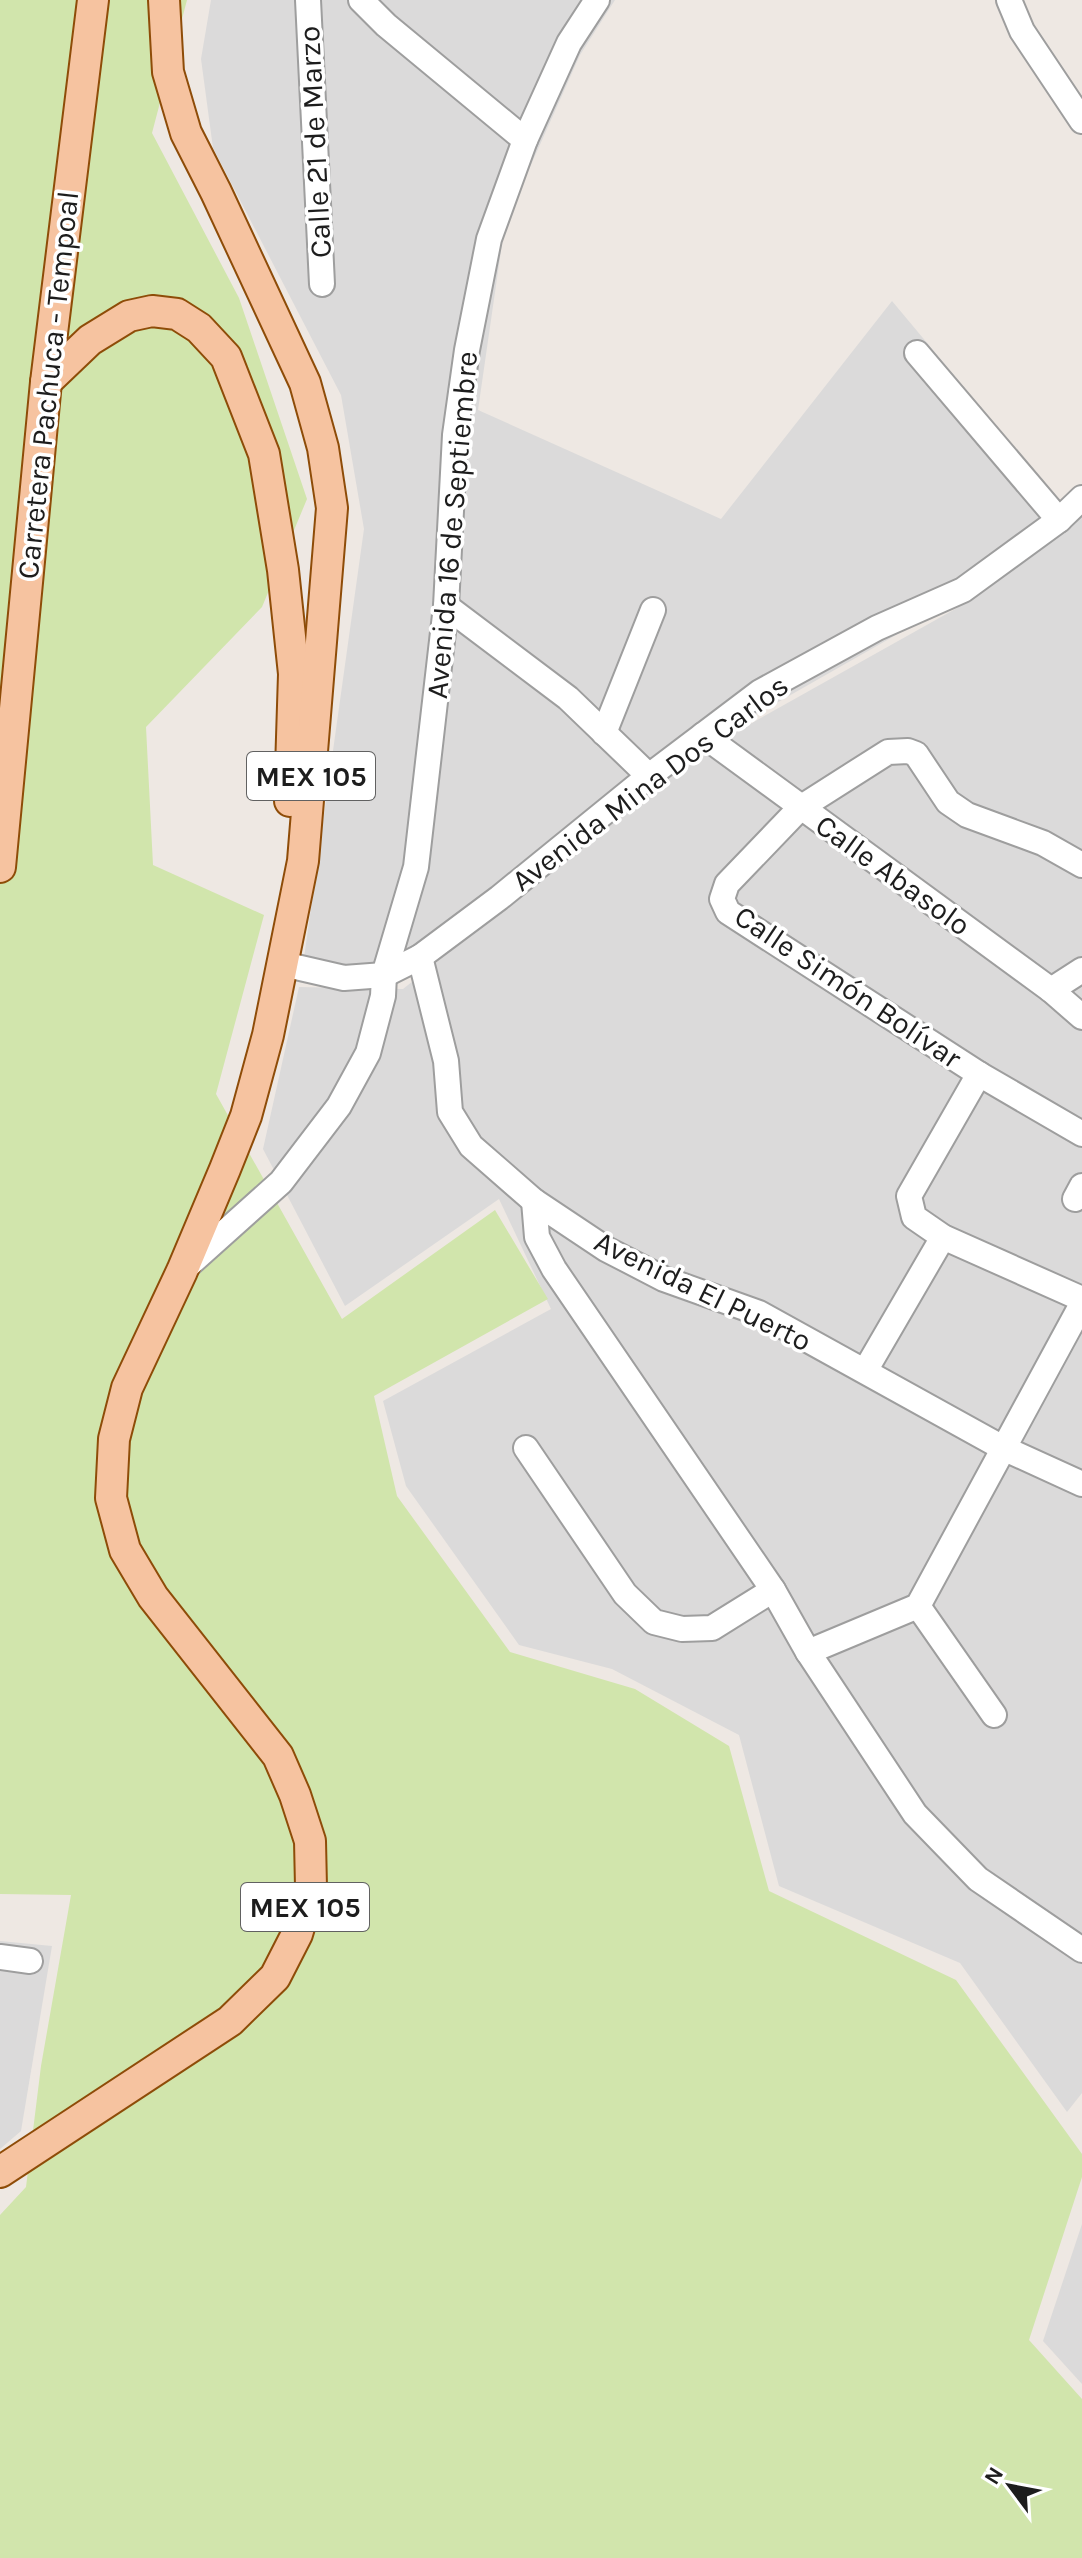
<svg xmlns="http://www.w3.org/2000/svg" width="1082" height="2558" viewBox="0 0 1082 2558" font-family="Karla,sans-serif">
  <style>
    .residential { fill: #dbdada }
    .grass { fill: #d1e5ac }
    .lines { fill: none; stroke-linecap: round; stroke-linejoin: round }
    .minor-casing { stroke: #9e9e9e; stroke-width: 28 }
    .major-casing { stroke: #8e4c08; stroke-width: 34 }
    .minor { stroke: #fff; stroke-width: 24 }
    .major { stroke: #f6c3a0; stroke-width: 30 }
    .labels { text-anchor: middle; stroke-width: 7; stroke-linejoin: round; paint-order: stroke }
    .shield { fill: #fff; stroke: #616161; stroke-width: 2 }
    .shield-label { font-size: 28px; font-weight: bold; fill: #1d1d1d }
    .street-label { font-size: 30px; fill: #1d1d1d; stroke: #fff }
  </style>
  <rect width="100%" height="100%" fill="#eee8e3"/>
  <!-- residential -->
  <g class="residential">
    <path d="M211,0H615L580,55L505,223L478,410L721,519L892,301L1060,502L954,602L699,747L406,978L304,958L364,529L341,395L213,148L201,59Z"/>
    <path d="M1082,501V2093L1067,2112L960,1963L779,1886L739,1735L612,1669L519,1645L406,1486L383,1401L551,1309L499,1199L345,1306L263,1149L299,987L403,989L702,751L957,608Z"/>
    <path d="M0,1941L52,1946L21,2131L0,2149Z"/>
    <path d="M1082,2224V2384L1043,2341Z"/>
  </g>
  <!-- grass -->
  <path class="grass" d="M0,0H187L152,133L239,298L307,499L262,607L146,727L153,865L264,915L216,1094L342,1319L495,1210L548,1299L374,1396L397,1496L510,1652L635,1689L729,1746L769,1891L956,1980L1082,2154V2177L1029,2340L1082,2399V2558H0V2215L26,2187L41,2066L71,1895L0,1894Z"/>
  <g class="lines">
    <defs>
      <g id="minor">
        <path d="M308,0L322,284"/>
        <path d="M361,0L386,25L525,140"/>
        <path d="M1009,0L1022,31L1082,121"/>
        <path d="M917,353L1059,520"/>
        <path d="M446,606L568,698L649,776"/>
        <path d="M604,733L653,610"/>
        <path d="M703,735L1051,990L1082,1017"/>
        <path d="M1082,865L1043,843L967,815L948,802L916,754L908,751L888,752L800,808L727,884L722,899L728,912L979,1074L1082,1134"/>
        <path d="M420,957L446,1061L450,1112L471,1146L534,1201L606,1249L664,1279L759,1313L1003,1448L1082,1484"/>
        <path d="M283,964L344,978L384,975L420,957L499,898L649,776L760,692L877,628L963,590L1059,520L1082,498"/>
        <path d="M1051,990L1082,970"/>
        <path d="M979,1074L909,1196L914,1217L943,1237L1082,1299"/>
        <path d="M1075,1199L1082,1186"/>
        <path d="M534,1201L537,1237L554,1269L773,1590L808,1652L915,1814L978,1879L1082,1950"/>
        <path d="M185,1268L281,1182L339,1106L368,1053L383,996L384,975L416,867L446,606L455,435L467,350L489,239L525,140L569,43L597,0"/>
        <path d="M865,1371L943,1237"/>
        <path d="M526,1448L625,1594L654,1622L682,1629L712,1628L773,1590"/>
        <path d="M918,1606L994,1715"/>
        <path d="M808,1652L918,1606L1082,1304"/>
        <path d="M0,1957L30,1961"/>
      </g>
      <g id="major">
        <path d="M46,382L90,340L129,316L152,311L177,314L199,328L226,357L264,454L283,570L294,674L290,801"/>
        <path d="M0,867L46,382L93,0"/>
        <path d="M0,2172L230,2021L275,1977L297,1934L311,1887L310,1841L295,1795L278,1756L153,1597L125,1550L111,1498L114,1439L127,1388L182,1271L225,1169L246,1116L268,1035L303,861L332,508L323,448L305,383L216,192L186,133L168,72L164,0"/>
      </g>
    </defs>
    <!-- minor casing -->
    <use href="#minor" class="minor-casing"/>
    <!-- major casing -->
    <use href="#major" class="major-casing"/>
    <!-- minor -->
    <use href="#minor" class="minor"/>
    <!-- major -->
    <use href="#major" class="major"/>
  </g>
  <g class="labels">
    <!-- shield labels -->
    <g class="shield">
      <rect x="247" y="752" width="128" height="48" rx="6"/>
      <rect x="241" y="1883" width="128" height="48" rx="6"/>
    </g>
    <g class="shield-label">
      <text x="311" y="786">MEX 105</text>
      <text x="305" y="1917">MEX 105</text>
    </g>
    <!-- street labels -->
    <g class="street-label">
      <text transform="translate(315 142) rotate(-93)" y="10">Calle 21 de Marzo</text>
      <text transform="translate(48 385) rotate(-84)" y="10">Carretera Pachuca - Tempoal</text>
      <text transform="translate(452 525) rotate(-85)" y="10">Avenida 16 de Septiembre</text>
      <text transform="translate(650 783) rotate(-37)" y="10">Avenida Mina Dos Carlos</text>
      <text transform="translate(893 875) rotate(36)" y="10">Calle Abasolo</text>
      <text transform="translate(848 987) rotate(34)" y="10">Calle Simón Bolívar</text>
      <text transform="translate(703 1291) rotate(26)" y="10">Avenida El Puerto</text>
    </g>
  </g>
  <!-- north arrow -->
  <g transform="translate(1010 2486) rotate(302)" stroke="#ffffff" stroke-width="6" paint-order="stroke">
  <path d="M0-6L14 30L0 20L-14 30Z" fill="#1d1d1d"/>
  <text y="-12" font-size="22" font-weight="bold" text-anchor="middle" fill="#1d1d1d">N</text>
  </g>
</svg>
